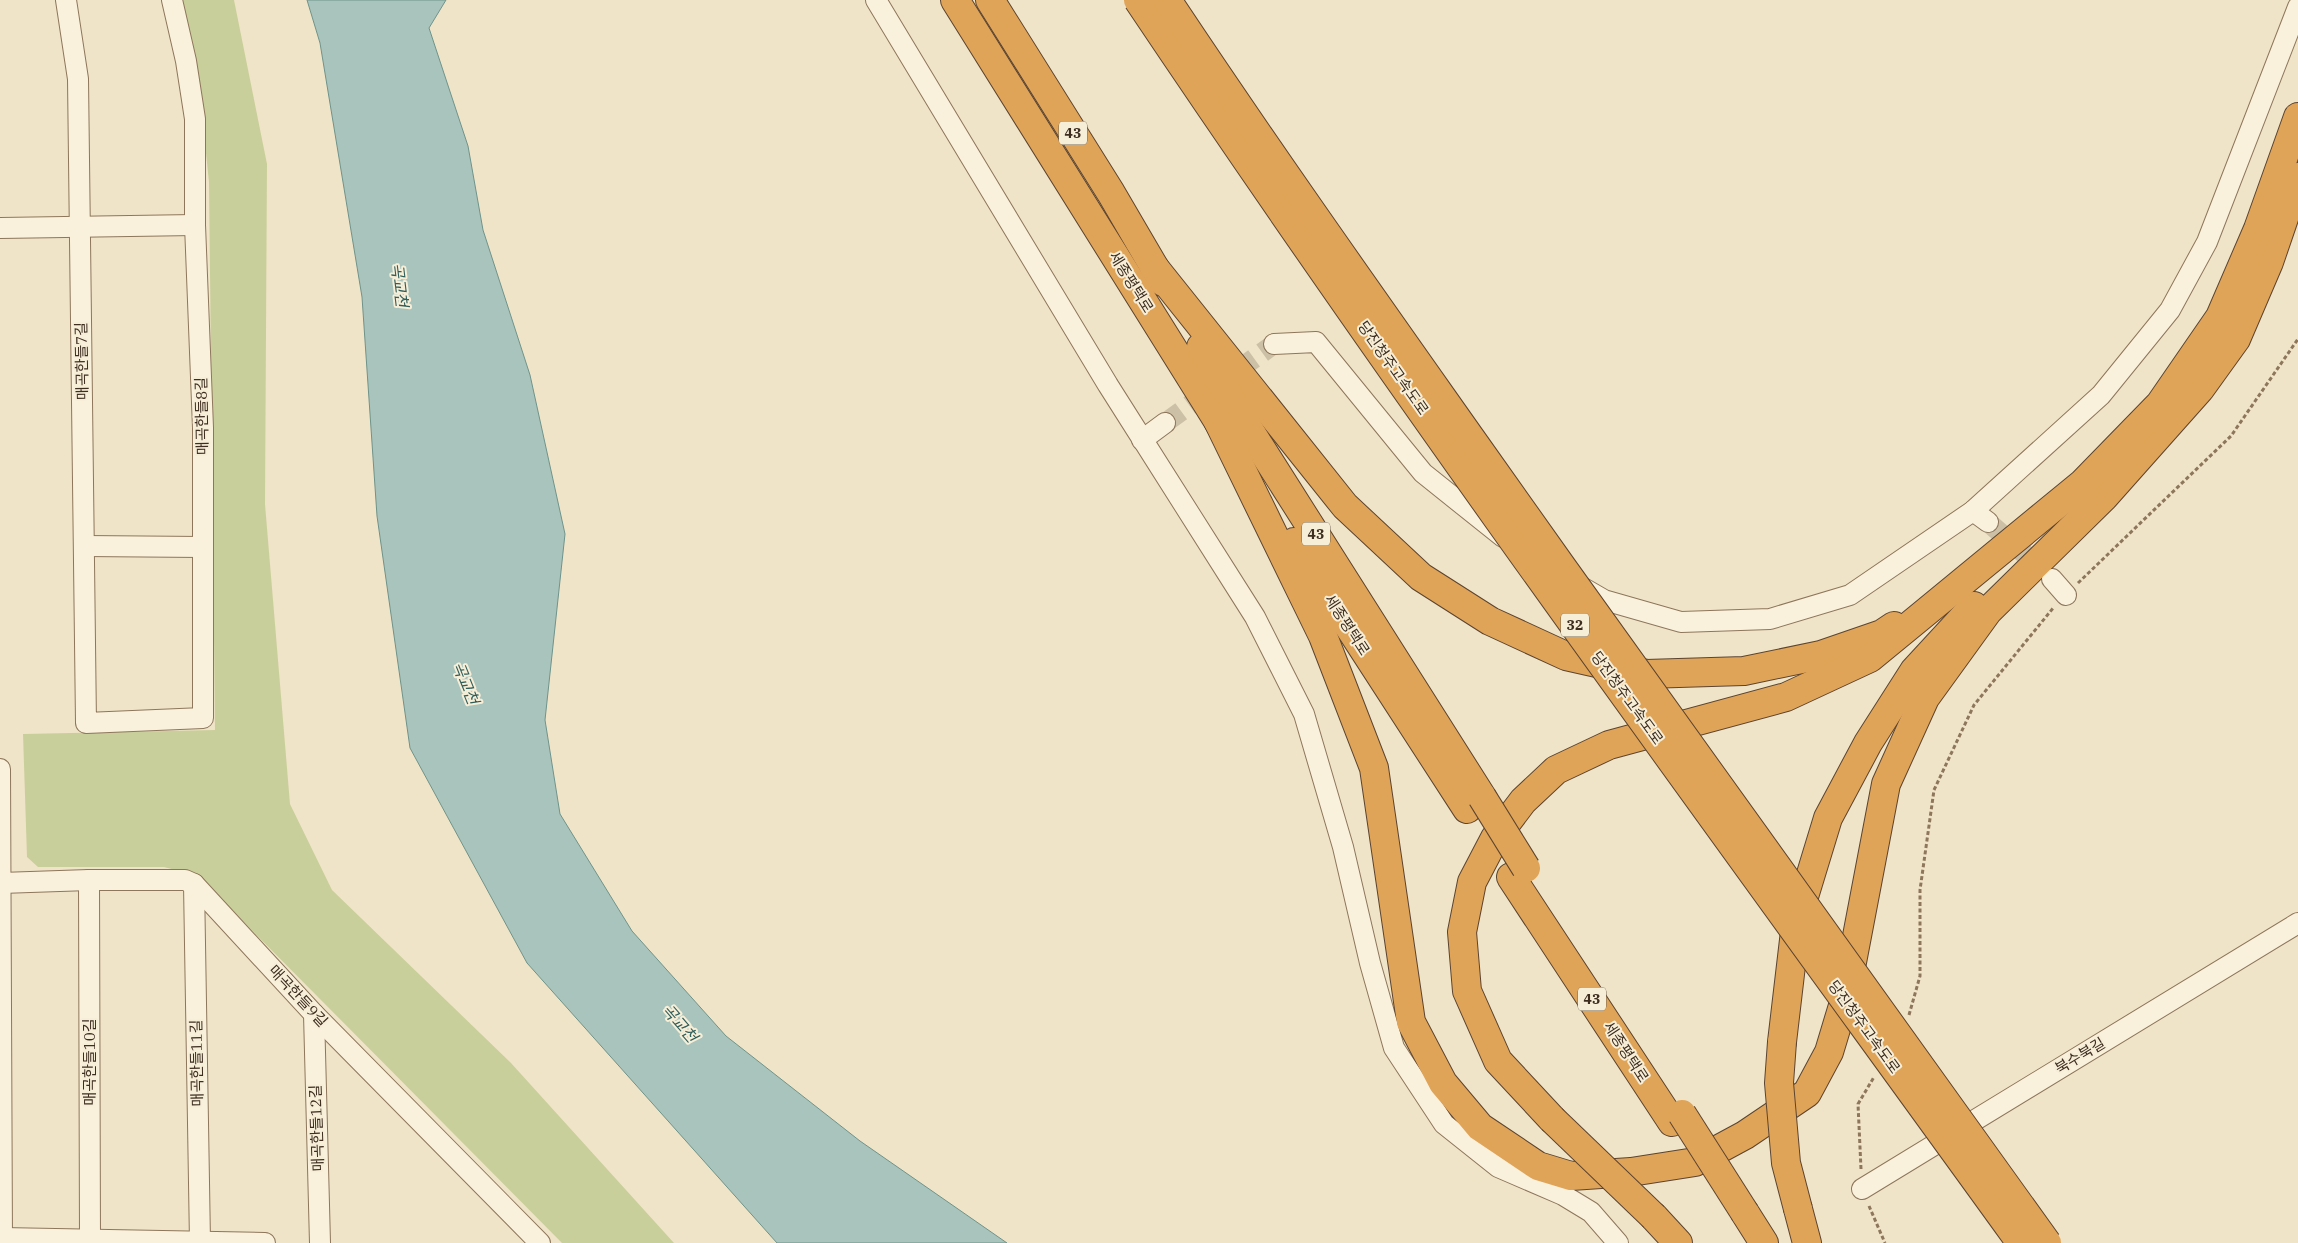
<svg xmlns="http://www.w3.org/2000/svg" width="2298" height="1243" viewBox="0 0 2298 1243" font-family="'IBM Plex Serif','Noto Sans KR',serif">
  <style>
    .green { fill: #c9cf9b }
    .water { fill: #a9c4bc; stroke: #6f938a }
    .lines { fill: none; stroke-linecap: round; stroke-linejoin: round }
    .minor-tunnel { stroke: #ccc0a6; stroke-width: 20; stroke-dasharray: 20 10; stroke-linecap: butt }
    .minor-casing { stroke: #8d765c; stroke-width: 22 }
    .highway-casing { stroke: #5b4430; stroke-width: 30 }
    .path { stroke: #8d765c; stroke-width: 3; stroke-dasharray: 4 2.5; stroke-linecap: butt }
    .minor { stroke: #faf1dc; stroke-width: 20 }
    .highway { stroke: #e0a458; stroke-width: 28 }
    .highway-bridge-casing { stroke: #5b4430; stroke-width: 30; stroke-linecap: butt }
    .highway-bridge { stroke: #e0a458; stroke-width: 28 }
    .labels { text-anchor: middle; stroke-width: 4; stroke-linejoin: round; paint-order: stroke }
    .shield { fill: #f7eed8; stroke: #756857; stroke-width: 1 }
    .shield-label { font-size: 14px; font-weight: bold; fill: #3d2e20 }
    .street-label { font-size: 15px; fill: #3d2e20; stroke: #f7eed8 }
    .water-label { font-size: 16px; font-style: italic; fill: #2f5d5a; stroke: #f7eed8 }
  </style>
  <rect width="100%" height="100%" fill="#f0e4c8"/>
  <!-- green -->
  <path class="green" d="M180,0H234L267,164L265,504L290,804L332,890L511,1063L674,1243H562L198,876L164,867H38L27,857L23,734L215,730L209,182L196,58Z"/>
  <!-- water -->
  <path class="water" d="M307,0H446L429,28L468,146L483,230L530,375L565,534L545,720L560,814L632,931L726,1036L860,1141L1007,1243H777L527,963L410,748L377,516L362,297L320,43Z"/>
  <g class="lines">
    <!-- minor-tunnel -->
    <g class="minor-tunnel">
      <path d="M1165,423L1274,344"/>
      <path d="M1988,522L2045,572"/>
    </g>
    <defs>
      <g id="minor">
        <path d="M66,0L78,79L86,723L203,718V428L195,225V119L186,61L172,0"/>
        <path d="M876,0L1108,385L1255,617L1304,714L1343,847L1370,963L1394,1048L1444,1124L1498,1167L1563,1195L1591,1212L1618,1243"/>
        <path d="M0,228L195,225"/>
        <path d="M1274,344L1316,342L1423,473L1503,537"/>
        <path d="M1142,440L1165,423"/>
        <path d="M1973,511L1988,522"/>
        <path d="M84,546L202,547"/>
        <path d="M2052,579L2066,595"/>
        <path d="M1578,585L1604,600L1681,622L1770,619L1850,595L1973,511L2101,395L2170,310L2207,242L2298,7"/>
        <path d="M0,769L2,1243"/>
        <path d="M89,880L90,1243"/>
        <path d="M1,883L89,880H185L194,884L314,1014L540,1243"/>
        <path d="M194,884L200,1242"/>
        <path d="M314,1014L320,1243"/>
        <path d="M1862,1189L2298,923"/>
        <path d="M2,1238L265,1243"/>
      </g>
      <g id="highway">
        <path d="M955,0L1228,437"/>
        <path d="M990,0L1111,193L1163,282"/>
        <path d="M1154,267L1345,506L1421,577L1490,621L1566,656L1646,674L1744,671L1821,655L1882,634L1894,626"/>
        <path d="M1201,347L1236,409L1482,797"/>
        <path d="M1218,421L1323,636L1374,768L1411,1022L1443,1083L1480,1127L1538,1166L1571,1176L1631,1172L1695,1162L1745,1135L1807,1093L1829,1052L1845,999L1886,784L1925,698L1988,611L2104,497L2200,389L2236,339L2269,262L2298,177"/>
        <path d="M1294,542L1467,809"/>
        <path d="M1511,877L1672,1122"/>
        <path d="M1782,1042L1796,923L1828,818L1868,743L1914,671L1974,606"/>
        <path d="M1552,1119L1498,1061L1467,991L1462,932L1472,882L1495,838L1523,801L1556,770L1609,745L1786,697L1870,658L2083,483L2160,404L2220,317L2258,229L2298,117"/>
        <path d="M1798,1209L1807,1243"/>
        <path d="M1745,1213L1764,1243"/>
        <path d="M1654,1217L1678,1243"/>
      </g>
    </defs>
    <!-- minor casing -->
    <use href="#minor" class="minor-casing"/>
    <!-- highway casing -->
    <use href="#highway" class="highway-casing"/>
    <!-- path -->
    <g class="path">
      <path d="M2078,583L2231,436L2298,339"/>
      <path d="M1909,1015L1920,976V890L1934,790L1974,705L2054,607"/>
      <path d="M1861,1169L1858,1104L1874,1077"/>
      <path d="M1869,1206L1885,1243"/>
    </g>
    <!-- minor -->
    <use href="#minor" class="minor"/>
    <!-- highway -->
    <use href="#highway" class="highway"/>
    <defs>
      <g id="highway-bridge">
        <path d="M1138,0C1421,422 1723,831 2021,1243"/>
        <path d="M1167,0C1266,149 1369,294 1472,440C1662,709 1855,976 2047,1243"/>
        <path d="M1482,797L1526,868"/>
        <path d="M1782,1042L1779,1083L1786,1163L1798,1209"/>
        <path d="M1682,1114L1745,1213"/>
        <path d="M1552,1119L1654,1217"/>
      </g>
    </defs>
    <!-- highway-bridge casing -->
    <use href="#highway-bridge" class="highway-bridge-casing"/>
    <!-- highway-bridge -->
    <use href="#highway-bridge" class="highway-bridge"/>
  </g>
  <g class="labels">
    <!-- shield labels -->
    <g class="shield">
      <rect x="1059" y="121.5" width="28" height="23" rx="4"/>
      <rect x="1302" y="522.5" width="28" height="23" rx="4"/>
      <rect x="1561" y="613.5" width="28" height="23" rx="4"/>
      <rect x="1578" y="987.5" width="28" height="23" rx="4"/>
    </g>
    <g class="shield-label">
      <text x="1073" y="138">43</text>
      <text x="1316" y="539">43</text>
      <text x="1575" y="630">32</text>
      <text x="1592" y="1004">43</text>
    </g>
    <!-- street labels -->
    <g class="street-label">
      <text transform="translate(1131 282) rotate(58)" y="5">세종평택로</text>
      <text transform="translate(82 361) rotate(-91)" y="5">매곡한들7길</text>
      <text transform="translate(1393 368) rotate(55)" y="5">당진청주고속도로</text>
      <text transform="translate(202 416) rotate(-91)" y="5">매곡한들8길</text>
      <text transform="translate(1347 625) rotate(57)" y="5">세종평택로</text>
      <text transform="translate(1627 698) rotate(54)" y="5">당진청주고속도로</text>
      <text transform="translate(298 996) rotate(47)" y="5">매곡한들9길</text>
      <text transform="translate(1864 1027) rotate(54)" y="5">당진청주고속도로</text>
      <text transform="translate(1626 1052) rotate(57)" y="5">세종평택로</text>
      <text transform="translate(2080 1056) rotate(-31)" y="5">북수북길</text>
      <text transform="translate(90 1062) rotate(-90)" y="5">매곡한들10길</text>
      <text transform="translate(197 1063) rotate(-91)" y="5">매곡한들11길</text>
      <text transform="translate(317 1128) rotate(-92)" y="5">매곡한들12길</text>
    </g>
    <!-- water labels -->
    <g class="water-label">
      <text transform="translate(400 285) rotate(83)" y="6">곡교천</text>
      <text transform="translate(466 683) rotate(68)" y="6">곡교천</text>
      <text transform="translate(680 1023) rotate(49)" y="6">곡교천</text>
    </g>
  </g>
</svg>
